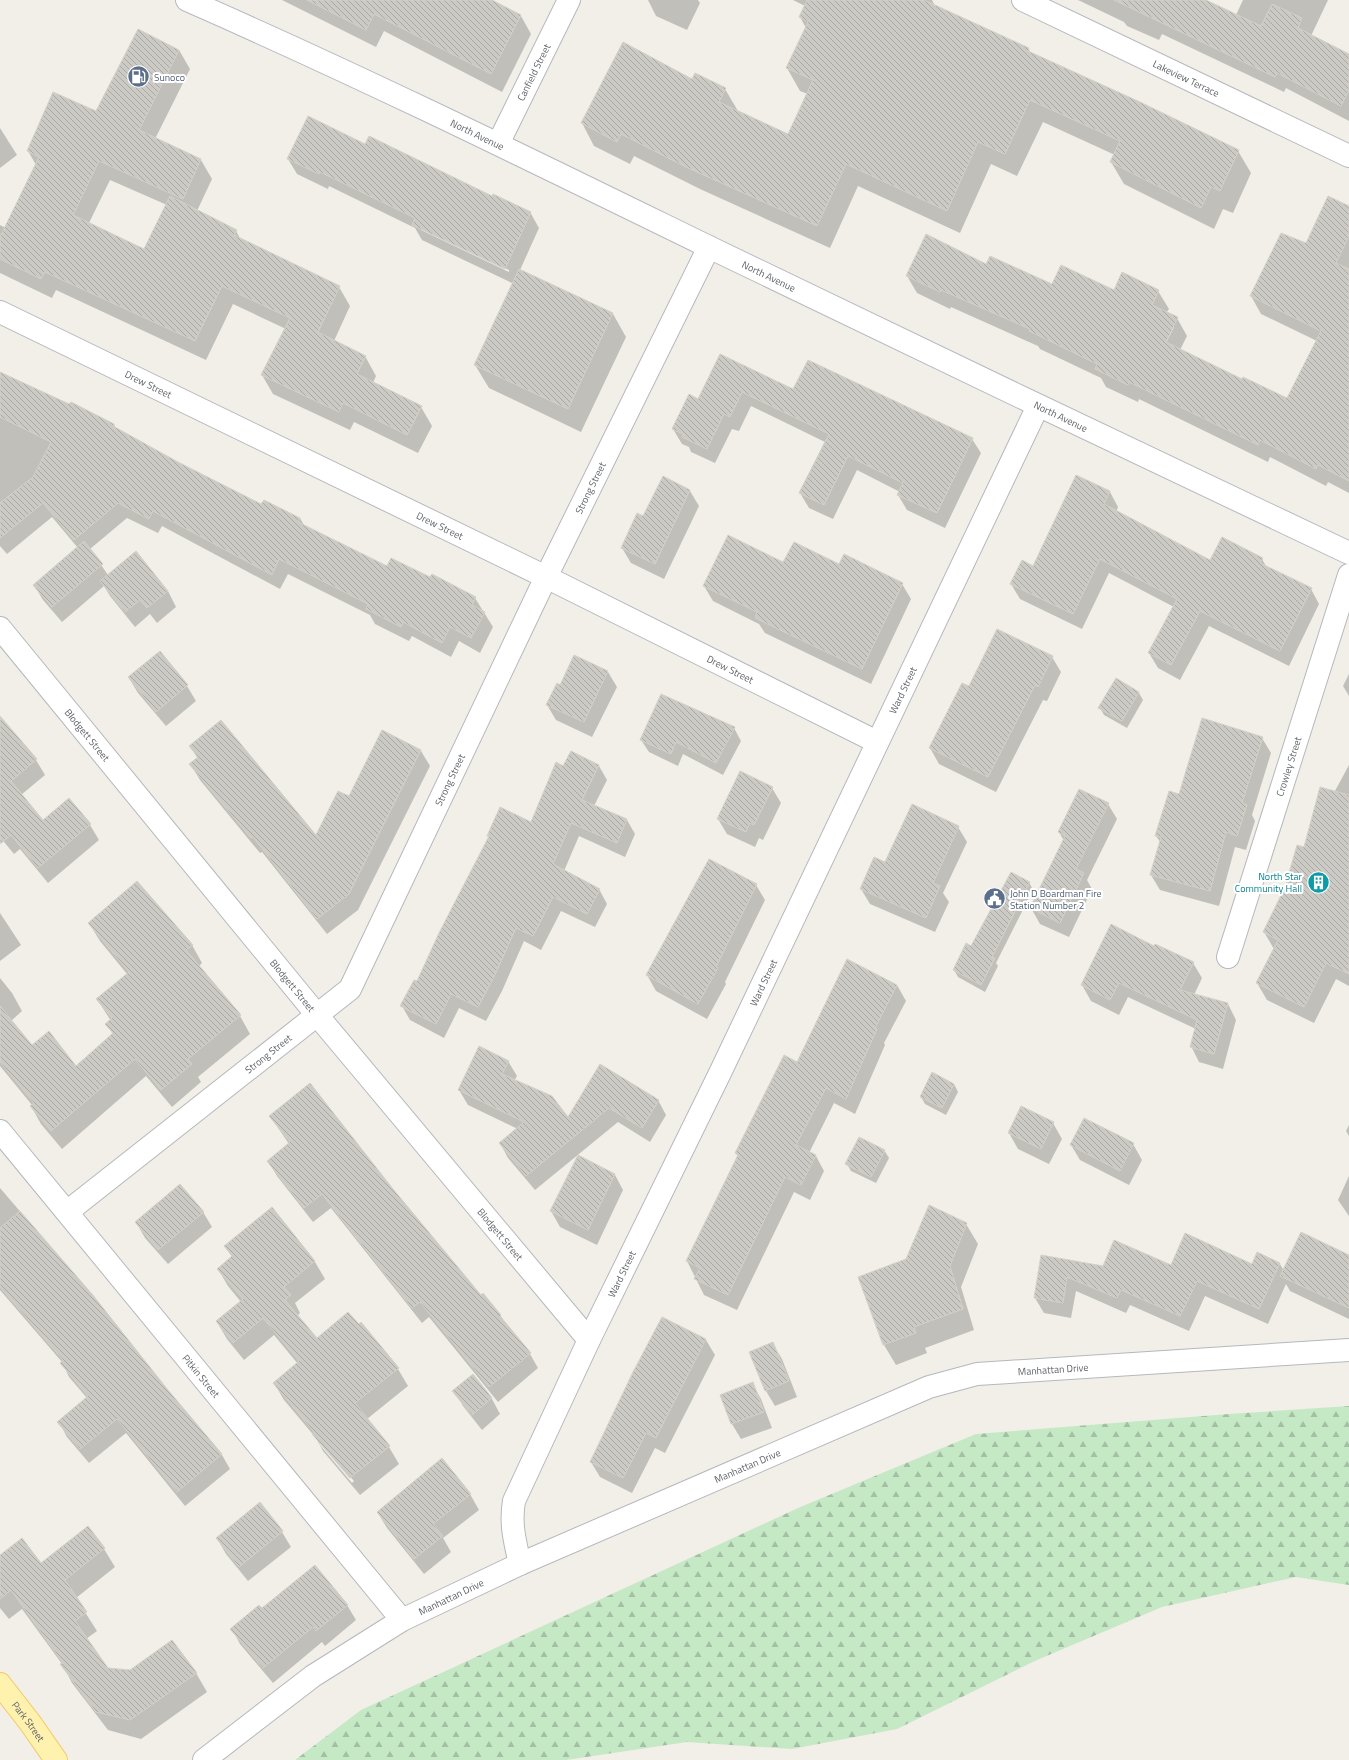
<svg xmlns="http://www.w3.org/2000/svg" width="1349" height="1760" viewBox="0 0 1349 1760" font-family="'Titillium Web',sans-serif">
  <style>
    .forest { fill: url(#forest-firs) }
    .shadow { fill: #0003; fill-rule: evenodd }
    .building { fill: url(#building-back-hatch); stroke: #d6d1c6 }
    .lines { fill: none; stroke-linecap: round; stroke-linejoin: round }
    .minor-casing { stroke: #b5b8bc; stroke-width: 24 }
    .secondary-casing { stroke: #b6babf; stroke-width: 24 }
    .primary-casing { stroke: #f2c960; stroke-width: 24 }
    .minor { stroke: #fff; stroke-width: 22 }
    .secondary { stroke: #fff; stroke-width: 22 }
    .primary { stroke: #fff2af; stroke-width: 22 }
    .labels { text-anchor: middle; stroke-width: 4; stroke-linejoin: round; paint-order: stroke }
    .street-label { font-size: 10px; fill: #5f6368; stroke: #fff }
    .service-label { font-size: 10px; fill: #4e5e75; stroke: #fff; text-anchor: start }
    .culture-label { font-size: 10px; fill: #0d838f; stroke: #fff; text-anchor: end }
  </style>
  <defs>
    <pattern id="forest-firs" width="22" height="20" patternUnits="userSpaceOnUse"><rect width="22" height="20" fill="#c5e8c5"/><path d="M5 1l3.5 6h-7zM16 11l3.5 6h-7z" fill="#a3c0a4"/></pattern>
    <pattern id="building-back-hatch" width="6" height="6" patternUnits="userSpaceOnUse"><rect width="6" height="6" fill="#cccac5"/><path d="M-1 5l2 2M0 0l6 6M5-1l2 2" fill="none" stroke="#a9a8a4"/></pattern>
  </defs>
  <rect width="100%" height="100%" fill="#f1efe8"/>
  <!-- forest -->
  <path class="forest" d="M1349,1406V1585L1296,1577L1162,1607L1037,1660L897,1729L792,1749L687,1742L566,1760H295L361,1710L798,1508L976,1434L1229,1414Z"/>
  <!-- shadow -->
  <g class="shadow">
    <path d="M282,0H489L521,16L531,34L502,92L384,31L376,47Z"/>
    <path d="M648,0H698L700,3L687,30L656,16Z"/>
    <path d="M793,0H932L935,6L1029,49L1031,54L1238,151L1251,173L1233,213L1223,209L1214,229L1124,184L1111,162L1115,155L1043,122L1017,176L991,164L960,233L858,186L830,248L700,189L634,156L630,164L594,146L582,123L623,43L693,80L725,89L738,111L789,135L808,94L800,91L787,68L806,28L800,17L805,6Z"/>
    <path d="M1078,0H1204L1236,15L1243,0H1328L1311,36L1349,55V121L1286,88L1284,92L1162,34L1159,40L1127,26L1124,22Z"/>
    <path d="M179,50L190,69L155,139L201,160L212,179L197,211L236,231L241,240L339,287L350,306L334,341L365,356L376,376L373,383L421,407L432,426L418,453L354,422L350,430L273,394L262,375L286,329L233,304L206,360L56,290L52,298L0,273V225L6,228L36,165L28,151L97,112ZM110,180L167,205L144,250L89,223Z"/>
    <path d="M0,128L17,155L0,168Z"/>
    <path d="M366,145L530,212L539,228L520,270L613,314L626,337L581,432L489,388L475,365L514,284L422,240L415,228L329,186L328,189L297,174L288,159ZM421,228L509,270V272L421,230Z"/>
    <path d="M1349,207V493L1328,482L1326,486L1270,457L1268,462L1139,399L1138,402L1106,387L1101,378L1040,349L1038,346L951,307L950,309L917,293L907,276L987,265L1052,285L1114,292L1158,291L1169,309L1166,313L1177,318L1187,336L1180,350L1242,381L1287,400L1317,341L1261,314L1251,296L1306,244ZM1172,327H1174L1164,347L1162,346Z"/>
    <path d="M720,355L794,391L972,439L981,453L945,528L907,510L898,495L900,492L857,470L833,519L809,508L800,493L825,442L751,406L739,431L732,429L715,463L691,452L689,447L682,444L673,429L699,400Z"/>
    <path d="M0,373L114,424L116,429L178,463L262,506L300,518L305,527L388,567L431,579L475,598L493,627L480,653L459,641L451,657L412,636L409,641L375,624L370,615L288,574L280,589L162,526L158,533L127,518L90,549L108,575L168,591L176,607L157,623L150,614L135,627L110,596L104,586L62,622L43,600L34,585L78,548L52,517L7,554L0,546Z"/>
    <path d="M1077,477L1110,492L1118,507L1116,512L1211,561L1262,559L1267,568L1311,589L1319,604L1289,666L1209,626L1180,680L1158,668L1149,653L1174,607L1109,573L1082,629L1020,599L1011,584L1034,567Z"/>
    <path d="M690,491L699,506L664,579L631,563L622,548L644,517Z"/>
    <path d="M784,564L839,566L902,584L911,599L871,684L765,633L759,624L713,601L704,586Z"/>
    <path d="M160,652L187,686L196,701L166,726L138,693L129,678Z"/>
    <path d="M575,656L608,672L617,687L592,737L556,720L547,705L561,686Z"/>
    <path d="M1052,657L1061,672L1047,701L1043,700L996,792L939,764L930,748L969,687Z"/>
    <path d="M1349,674V696L1343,686Z"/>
    <path d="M1116,680L1139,693L1143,700L1127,728L1104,715L1100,708Z"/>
    <path d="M0,718L36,760L45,775L21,795L43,821L90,825L99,840L48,883L20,849L14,854L0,837Z"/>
    <path d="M734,728L741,741L723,775L683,754L678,766L649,752L641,740Z"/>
    <path d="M382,732L421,751L430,766L358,910L327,934L262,852L260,853L200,780L191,765L198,759L190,746L316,837L349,798Z"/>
    <path d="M1262,738L1271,753L1252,815L1255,821L1246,850L1235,847L1219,906L1160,890L1151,875L1160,842L1156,836L1179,795Z"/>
    <path d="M571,752L599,766L607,780L594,806L627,820L635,834L625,857L579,836L564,871L599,889L607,904L595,927L561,911L541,950L524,941L502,991L486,1021L459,1008L444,1038L410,1020L402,1006L417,982L489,837L488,836L532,823Z"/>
    <path d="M1349,765V986L1336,979L1314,1023L1267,1000L1257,983L1274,949L1264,932L1304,848Z"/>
    <path d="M772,788L781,803L763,840L759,838L755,847L727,834L718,819Z"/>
    <path d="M1108,804L1117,819L1087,880L1092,889L1069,937L1040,924L1031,908L1064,841L1059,832Z"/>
    <path d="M958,827L967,842L943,893L949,902L935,932L870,904L861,889L885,863Z"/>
    <path d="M1029,882L1033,890L996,963L998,966L985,992L958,977L954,970Z"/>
    <path d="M756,885L765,900L725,982L726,984L707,1019L656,991L647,975Z"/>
    <path d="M0,913L21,945L0,961Z"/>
    <path d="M89,923L192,945L202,963L199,966L240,1016L250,1034L198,1077L201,1082L172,1107L146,1076L62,1149L41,1124L31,1106L32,1105L0,1066V978L12,993L22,1011L11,1021L32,1046L76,1067L113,1035L107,1024L111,1021L97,999L127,974L100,941Z"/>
    <path d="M1154,947L1193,963L1202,978L1194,995L1228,1004L1236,1020L1223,1069L1199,1062L1191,1046L1196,1029L1128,997L1119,1015L1091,1001L1082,985Z"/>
    <path d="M897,985L906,1001L884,1043L885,1045L855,1114L834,1103L809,1153L816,1156L824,1171L810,1200L794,1192L737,1310L704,1295L687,1261L738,1157L736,1153L797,1063Z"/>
    <path d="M508,1061L517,1076L514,1081L568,1118L600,1066L658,1100L666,1115L650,1142L618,1122L535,1190L508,1158L500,1143L518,1129L468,1105L459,1090Z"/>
    <path d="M954,1084L958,1092L946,1115L925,1104L921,1097Z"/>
    <path d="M270,1116L393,1190L481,1296L483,1295L501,1316L506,1325L530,1354L538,1368L498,1402L429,1317L422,1323L331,1208L313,1222L277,1176L268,1161L289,1144Z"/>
    <path d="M1053,1123L1062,1139L1049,1164L1018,1149L1009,1133Z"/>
    <path d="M1349,1125V1136L1346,1131Z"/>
    <path d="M1133,1144L1142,1160L1129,1185L1080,1160L1071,1145Z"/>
    <path d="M884,1150L889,1158L876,1183L851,1171L847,1164Z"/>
    <path d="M578,1157L615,1175L623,1190L597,1245L560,1227L551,1211Z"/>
    <path d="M1349,1176V1216L1338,1200Z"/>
    <path d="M0,1188L91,1294L167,1391L222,1455L230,1469L185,1506L126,1433L89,1463L67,1437L59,1422L87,1398L69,1377L62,1362L0,1290Z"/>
    <path d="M272,1209L315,1262L325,1279L295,1303L300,1313L297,1316L317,1339L398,1369L408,1386L367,1419L389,1447L399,1464L360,1495L323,1451L316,1438L284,1400L274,1383L298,1364L274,1335L244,1360L227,1339L217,1322L241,1302L228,1286L218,1269L232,1257L226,1246ZM319,1440L354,1481L352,1483L320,1445Z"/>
    <path d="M203,1212L212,1227L168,1264L145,1238L136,1222Z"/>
    <path d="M966,1224L978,1244L961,1287L974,1330L925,1348L927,1353L896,1365L884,1345L859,1278L907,1260Z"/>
    <path d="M1258,1254L1280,1264L1284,1271L1349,1256V1319L1290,1291L1286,1284L1268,1324L1205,1296L1189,1331L1130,1305L1126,1313L1076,1291L1071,1318L1044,1313L1035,1298L1042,1256L1104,1267H1171L1253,1265Z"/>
    <path d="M662,1319L706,1340L715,1355L665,1453L655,1448L632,1493L600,1477L591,1462Z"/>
    <path d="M773,1344L782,1359L797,1397L775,1406L766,1391L751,1353Z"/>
    <path d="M473,1375L492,1399L500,1414L482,1430L463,1406L454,1391Z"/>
    <path d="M752,1383L761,1399L772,1428L741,1439L732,1424L721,1395Z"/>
    <path d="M470,1494L479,1510L443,1538L451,1552L424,1574L387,1528L378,1513Z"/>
    <path d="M260,1503L282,1532L291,1547L248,1581L226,1554L217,1538Z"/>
    <path d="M88,1527L104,1549L115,1567L76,1598L97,1631L86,1639L107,1669L130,1672L196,1673L207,1692L141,1739L108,1730L72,1683L62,1664L22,1609L9,1619L0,1608V1556L40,1564Z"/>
    <path d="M347,1605L356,1620L325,1646L322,1642L273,1683L240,1644L232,1629L262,1610Z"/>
  </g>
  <!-- building -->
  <g class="building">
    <path d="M307,0H492L521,15L491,74L374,14L366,30Z"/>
    <path d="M807,0H924L1029,48L1028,51L1140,102L1239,150L1220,191L1211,187L1201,208L1110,162L1120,141L1030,100L1005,154L978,142L947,211L846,164L817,226L686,167L621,134L617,142L581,123L623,42L692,79L695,73L726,88L719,102L788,134L813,80L786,68L808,22L799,17Z"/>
    <path d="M1114,0H1206L1261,26L1272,4L1302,18L1298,28L1349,54V90L1341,106L1277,73L1275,77Z"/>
    <path d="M138,29L179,50L139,130L201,159L183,199L99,161L73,215L144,249L170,196L237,230L234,235L340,286L318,332L366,356L357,374L422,406L407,435L343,403L339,412L261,375L290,318L222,286L195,341L45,272L41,279L0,259V237L39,157L27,151L53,92L96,111Z"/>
    <path d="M308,116L365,144L369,136L492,196L493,194L531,212L505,269L412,225L415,218L320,172L319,174L287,159Z"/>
    <path d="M1328,196L1349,206V236L1336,263L1349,269V481L1318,465L1316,469L1260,440L1258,445L1129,382L1128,385L1095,369L1097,364L1029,331L1030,329L941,290L940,292L906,276L926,234L986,264L990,256L1052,284L1061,265L1114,290L1122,272L1159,290L1152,305L1178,317L1166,342L1242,379L1243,377L1287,398L1321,331L1250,296L1281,233L1306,243Z"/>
    <path d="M519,269L613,313L568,409L474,365Z"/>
    <path d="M720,354L793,389L808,360L973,438L937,513L897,495L903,483L848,456L824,505L799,493L829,434L742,392L730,417L724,414L707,449L682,437L683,434L672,429L689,394L698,399Z"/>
    <path d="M0,372L69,404L71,402L114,424L113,426L178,462L261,504L264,500L300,518L298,522L387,566L391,558L430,577L432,574L476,597L472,605L485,612L471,638L450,627L442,643L403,622L401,627L366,609L368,604L279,559L272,575L153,511L149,519L118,503L74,540L43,503L0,538V503L33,477L51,442L0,417Z"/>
    <path d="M1076,475L1110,491L1104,504L1210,560L1222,537L1263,558L1260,563L1312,588L1280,651L1200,611L1171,665L1148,653L1177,599L1100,559L1073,614L1010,584L1022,560L1033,566Z"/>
    <path d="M663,476L690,490L655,564L621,548L637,513L643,516Z"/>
    <path d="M728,535L783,562L794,542L839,564L844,554L903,583L862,669L755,618L757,612L703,586Z"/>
    <path d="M84,541L103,564L52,607L33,585Z"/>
    <path d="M136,551L168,591L147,608L140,600L125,612L100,581Z"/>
    <path d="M997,629L1053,656L1038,687L1035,685L988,777L929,748L962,683L969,686Z"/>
    <path d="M160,651L188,685L156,712L128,677Z"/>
    <path d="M574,655L608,671L584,722L546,705L557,683L560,685Z"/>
    <path d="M1116,678L1139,692L1122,721L1098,708Z"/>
    <path d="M661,694L735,727L716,763L676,742L671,754L640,740Z"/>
    <path d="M0,716L37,759L11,781L43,820L69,798L91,824L38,868L11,835L0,844Z"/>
    <path d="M1202,718L1263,737L1242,803L1247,805L1237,836L1226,832L1210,891L1150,875L1161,837L1155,836L1169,791L1179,794Z"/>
    <path d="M221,720L316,835L338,791L349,796L382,730L421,750L349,894L317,919L253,837L251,838L189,764L198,757L189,746Z"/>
    <path d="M571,751L599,765L582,800L627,819L617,843L571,823L553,864L600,889L587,914L553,897L533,936L516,928L494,977L478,1007L451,994L436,1024L400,1006L414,980L417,981L439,933L489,836H487L500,807L531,822L556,762L563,766Z"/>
    <path d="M740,771L773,787L754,825L750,823L746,832L717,819Z"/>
    <path d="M1320,787L1349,795V974L1326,963L1304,1007L1256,983L1278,940L1263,932L1285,887L1297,845L1304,847Z"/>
    <path d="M1079,789L1109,803L1076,869L1084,873L1060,923L1030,908L1065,836L1058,832Z"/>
    <path d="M912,804L959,826L933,883L940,886L926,918L860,889L874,857L885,862Z"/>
    <path d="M709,859L757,884L716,967L718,968L698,1004L646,975Z"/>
    <path d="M1011,872L1030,882L992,957L995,958L981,985L953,970L966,943L971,946Z"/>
    <path d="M137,881L193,945L186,950L241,1015L188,1059L192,1064L161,1090L135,1059L51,1131L30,1106L34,1103L0,1062V1006L32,1045L49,1031L76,1066L113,1033L105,1024L112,1018L96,999L129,972L88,923Z"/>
    <path d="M1111,924L1154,946L1155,944L1194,962L1180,990L1228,1003L1214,1054L1190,1047L1197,1020L1119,983L1110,1000L1081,985Z"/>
    <path d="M847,959L897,985L875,1028L877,1029L846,1099L826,1088L796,1145L816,1155L801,1185L785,1177L728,1295L694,1279L700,1268L686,1261L738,1155L735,1153L784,1055L797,1062Z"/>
    <path d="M479,1046L509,1061L502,1074L552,1096L568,1117L600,1064L659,1100L642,1128L609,1108L526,1176L499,1143L524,1122L458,1090Z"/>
    <path d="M932,1072L954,1084L942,1108L920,1097Z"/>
    <path d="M310,1083L393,1189L481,1295L483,1293L501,1315L500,1316L531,1353L489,1387L420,1302L412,1308L322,1194L304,1208L267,1161L290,1142L269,1116Z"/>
    <path d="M1021,1106L1054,1122L1041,1149L1008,1133Z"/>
    <path d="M1084,1118L1134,1143L1120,1171L1070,1145Z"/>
    <path d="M859,1137L885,1150L871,1177L845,1164Z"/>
    <path d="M578,1155L615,1174L588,1230L550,1211Z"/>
    <path d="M180,1184L204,1212L158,1250L135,1222Z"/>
    <path d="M929,1205L967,1223L950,1266L963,1309L914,1327L916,1333L883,1345L858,1277L906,1259Z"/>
    <path d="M272,1207L315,1261L284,1287L291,1295L285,1300L317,1338L348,1312L359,1324L361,1322L399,1368L355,1403L390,1446L350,1478L312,1434L314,1432L273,1383L299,1361L263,1318L233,1343L216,1321L243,1299L217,1269L232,1256L224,1246Z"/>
    <path d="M20,1211L92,1294L168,1390L222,1454L177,1492L117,1419L80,1449L57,1422L88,1396L60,1363L63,1360L0,1287V1228Z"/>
    <path d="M1301,1232L1349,1255V1308L1280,1276Z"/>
    <path d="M1185,1233L1252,1264L1257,1252L1280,1263L1259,1309L1197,1281L1180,1316L1121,1290L1117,1298L1067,1277L1063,1303L1034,1298L1041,1255L1103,1266L1114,1240L1171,1265Z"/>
    <path d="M662,1317L706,1339L656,1438L646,1433L623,1478L590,1462L633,1372Z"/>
    <path d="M773,1342L789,1381L765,1391L749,1352Z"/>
    <path d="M473,1374L492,1398L472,1415L452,1391Z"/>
    <path d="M753,1382L764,1412L731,1424L720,1395Z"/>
    <path d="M442,1458L471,1494L433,1524L443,1536L414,1559L377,1512Z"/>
    <path d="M260,1502L283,1531L239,1567L216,1538Z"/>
    <path d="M88,1526L105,1548L65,1580L87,1612L75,1621L108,1668L130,1670L172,1640L197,1673L130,1720L96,1712L60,1664L63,1663L11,1590L0,1599V1555L22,1538L41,1563Z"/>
    <path d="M315,1565L348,1605L316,1631L313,1627L263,1668L230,1629L259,1605L262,1608Z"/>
  </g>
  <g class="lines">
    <defs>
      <g id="minor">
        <path id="s1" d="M1023,0L1349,156"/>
        <path id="s2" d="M498,144L569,0"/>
        <path id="s3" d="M0,312L546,577L877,742"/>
        <path id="s4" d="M0,628L317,1015L589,1340"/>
        <path id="s5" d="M1228,957L1349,575"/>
        <path id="s6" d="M0,1131L402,1620"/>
        <path id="s7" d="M67,1212L350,989L546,577L709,247"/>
        <path id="s8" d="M520,1564C515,1542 510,1524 514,1501L589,1340L720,1073L1038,406"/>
        <path id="s9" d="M204,1760L313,1676L402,1620L520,1564L929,1387L977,1374L1349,1350"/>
      </g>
      <g id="secondary">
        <path id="s10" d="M187,0C365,78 539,164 713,249C925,351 1136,453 1349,553"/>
      </g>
      <g id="primary">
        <path id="s11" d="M0,1684L31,1724L56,1760"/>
      </g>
    </defs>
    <!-- minor casing -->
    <use href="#minor" class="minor-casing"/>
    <!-- secondary casing -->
    <use href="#secondary" class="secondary-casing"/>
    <!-- primary casing -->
    <use href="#primary" class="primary-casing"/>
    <!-- minor -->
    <use href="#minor" class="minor"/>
    <!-- secondary -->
    <use href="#secondary" class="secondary"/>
    <!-- primary -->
    <use href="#primary" class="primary"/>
  </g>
  <!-- icons -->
  <defs>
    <symbol id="fuel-disc" viewBox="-11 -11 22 22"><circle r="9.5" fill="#5c6f8a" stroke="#fff"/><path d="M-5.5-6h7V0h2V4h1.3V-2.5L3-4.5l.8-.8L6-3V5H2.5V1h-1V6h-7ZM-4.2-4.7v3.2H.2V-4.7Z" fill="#fff"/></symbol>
    <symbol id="building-disc" viewBox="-11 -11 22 22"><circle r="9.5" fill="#0f9aa8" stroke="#fff"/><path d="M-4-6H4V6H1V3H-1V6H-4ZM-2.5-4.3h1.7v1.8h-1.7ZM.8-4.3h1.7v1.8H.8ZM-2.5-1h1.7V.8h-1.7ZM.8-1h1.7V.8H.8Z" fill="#fff"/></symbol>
    <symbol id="civic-disc" viewBox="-11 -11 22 22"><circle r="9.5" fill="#5c6f8a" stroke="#fff"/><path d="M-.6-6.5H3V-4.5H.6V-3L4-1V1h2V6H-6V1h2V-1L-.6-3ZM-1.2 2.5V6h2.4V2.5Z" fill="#fff"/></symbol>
  </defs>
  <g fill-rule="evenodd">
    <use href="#fuel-disc" x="126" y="64" width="25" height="25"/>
    <use href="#building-disc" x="1306" y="870" width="25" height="25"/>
    <use href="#civic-disc" x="982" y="886" width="25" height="25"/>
  </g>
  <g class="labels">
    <!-- street labels -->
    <g class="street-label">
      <text dy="4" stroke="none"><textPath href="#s2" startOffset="80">Canfield Street</textPath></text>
      <text dy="4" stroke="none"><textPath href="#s1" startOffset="181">Lakeview Terrace</textPath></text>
      <text dy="4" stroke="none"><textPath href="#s10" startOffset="320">North Avenue</textPath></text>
      <text dy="4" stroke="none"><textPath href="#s10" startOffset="644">North Avenue</textPath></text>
      <text dy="4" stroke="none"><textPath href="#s3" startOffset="165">Drew Street</textPath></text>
      <text dy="4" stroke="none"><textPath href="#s10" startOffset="968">North Avenue</textPath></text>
      <text dy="4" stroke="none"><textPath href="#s7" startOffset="916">Strong Street</textPath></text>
      <text dy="4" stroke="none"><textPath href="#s3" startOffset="489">Drew Street</textPath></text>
      <text dy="4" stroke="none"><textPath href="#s3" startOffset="813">Drew Street</textPath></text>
      <text dy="4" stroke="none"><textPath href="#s8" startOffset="963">Ward Street</textPath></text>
      <text dy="4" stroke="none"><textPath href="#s4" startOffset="138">Blodgett Street</textPath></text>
      <text dy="4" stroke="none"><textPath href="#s5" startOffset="200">Crowley Street</textPath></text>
      <text dy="4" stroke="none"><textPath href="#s7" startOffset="592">Strong Street</textPath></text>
      <text dy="4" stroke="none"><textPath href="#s8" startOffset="639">Ward Street</textPath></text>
      <text dy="4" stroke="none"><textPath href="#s4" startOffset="462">Blodgett Street</textPath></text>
      <text dy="4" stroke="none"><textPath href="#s7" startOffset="256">Strong Street</textPath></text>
      <text dy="4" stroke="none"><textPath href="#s4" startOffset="786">Blodgett Street</textPath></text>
      <text dy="4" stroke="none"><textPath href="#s8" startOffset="315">Ward Street</textPath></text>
      <text dy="4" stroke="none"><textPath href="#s9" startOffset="945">Manhattan Drive</textPath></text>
      <text dy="4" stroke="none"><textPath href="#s6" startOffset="317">Pitkin Street</textPath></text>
      <text dy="4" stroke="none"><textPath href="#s9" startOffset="621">Manhattan Drive</textPath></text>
      <text dy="4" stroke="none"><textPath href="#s9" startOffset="297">Manhattan Drive</textPath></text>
      <text dy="4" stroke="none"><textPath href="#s11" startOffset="47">Park Street</textPath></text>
    </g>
    <!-- service labels -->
    <g class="service-label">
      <text x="154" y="81">Sunoco</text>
      <text x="1010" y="897">John D Boardman Fire<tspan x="1010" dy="12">Station Number 2</tspan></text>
    </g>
    <!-- culture labels -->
    <g class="culture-label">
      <text x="1302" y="880">North Star<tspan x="1302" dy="12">Community Hall</tspan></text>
    </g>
  </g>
</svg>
